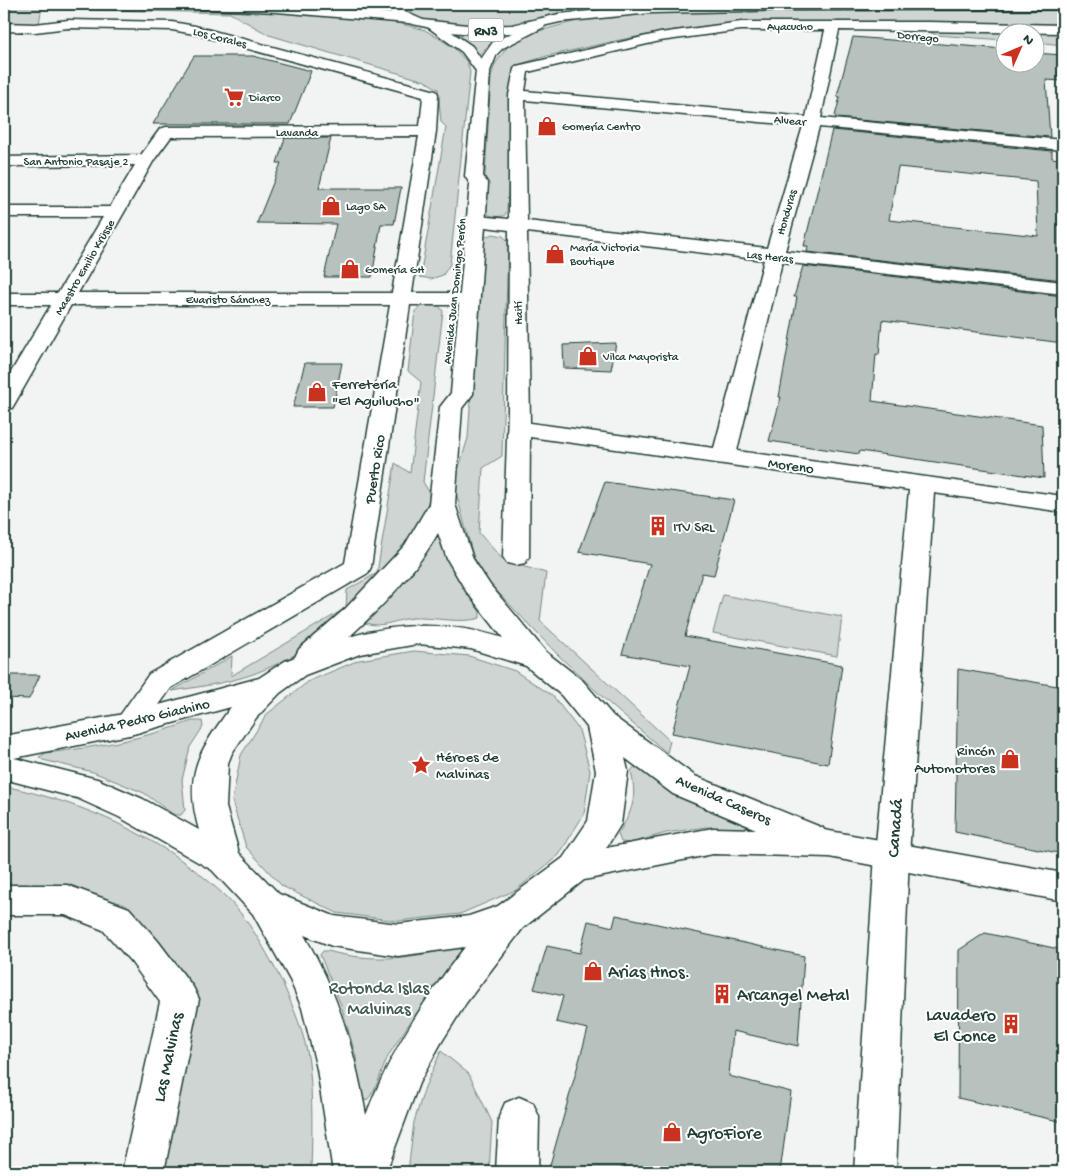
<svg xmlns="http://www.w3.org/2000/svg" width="1067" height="1176" viewBox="0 0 1067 1176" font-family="'Gochi Hand',sans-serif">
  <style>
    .green { fill: #ced5d3; stroke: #768984 }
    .building { fill: #b7c1bd; stroke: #1f3d34; fill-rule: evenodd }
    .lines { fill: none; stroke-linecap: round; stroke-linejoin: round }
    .minor-casing { stroke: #1f3d34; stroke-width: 3 }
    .major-casing { stroke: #1f3d34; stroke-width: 3 }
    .highway-casing { stroke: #1f3d34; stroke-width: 3 }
    .minor { fill: #fff; fill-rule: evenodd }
    .major { fill: #fff; fill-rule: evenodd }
    .highway { fill: #fff; fill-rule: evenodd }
    .labels { text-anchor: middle; stroke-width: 4; stroke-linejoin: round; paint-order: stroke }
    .far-street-label { font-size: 12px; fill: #1f3d34; stroke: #fff }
    .far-poi-label { font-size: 12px; fill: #1f3d34; stroke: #fff; text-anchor: start }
    .shield { fill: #fff; stroke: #627771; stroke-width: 1 }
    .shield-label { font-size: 14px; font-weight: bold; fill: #1f3d34 }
    .poi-label { font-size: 15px; fill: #1f3d34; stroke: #fff; text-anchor: start }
    .street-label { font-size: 15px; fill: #1f3d34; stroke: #fff }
    .near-street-label { font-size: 18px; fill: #1f3d34; stroke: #fff }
    .near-poi-label { font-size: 18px; fill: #1f3d34; stroke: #fff; text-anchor: start }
    .near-park-label { font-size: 18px; fill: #425b54; stroke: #fff }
  </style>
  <rect width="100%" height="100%" fill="#f2f3f3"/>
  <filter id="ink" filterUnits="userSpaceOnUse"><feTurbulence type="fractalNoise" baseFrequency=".02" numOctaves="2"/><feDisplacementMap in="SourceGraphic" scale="10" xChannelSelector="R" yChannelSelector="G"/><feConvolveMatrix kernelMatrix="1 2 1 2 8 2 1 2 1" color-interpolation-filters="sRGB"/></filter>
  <g filter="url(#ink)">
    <!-- green -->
    <g class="green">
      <path d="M67,4L147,5L346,15L398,23L425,30L453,47L467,62L470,72L450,264L443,275L431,279L420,277L446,127L441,122L438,89L425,81L269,35L230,13L66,9Z"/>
      <path d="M266,4H377L376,6L384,12L336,7Z"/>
      <path d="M402,4H565C555,32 453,27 428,21C417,18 409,13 401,6Z"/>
      <path d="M587,4H714L650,6L585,13Z"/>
      <path d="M4,6H42L39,24H4Z"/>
      <path d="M838,8H1063V24L742,22L675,30L620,40L547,56L514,66L507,211L504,216C494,217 488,217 483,208L491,77L495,64L508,46L535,32L580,20L664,12Z"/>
      <path d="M516,31L492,43L479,54L457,33Z"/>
      <path d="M933,31H1063V45L1035,42L1034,32H1004V40L936,35L929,32Z"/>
      <path d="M493,234L503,236L508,241L502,456L483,468L479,533L504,561L546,573L540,621L670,741L667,753L612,706L557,654L491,585L473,556L456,492V477L468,438L481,242L484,237Z"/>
      <path d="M431,304L439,306L443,311L423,482L431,495C409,556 350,615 298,653C289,659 277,664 268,668C238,682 204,686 172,691L232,656L231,676L346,608L347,590L377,573L395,463L410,473L421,382L408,371L415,311L423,305Z"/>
      <path d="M439,532L465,590L480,612V618C461,624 434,617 413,618C397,619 379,630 364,622C384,601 409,580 424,555C428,547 432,536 439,532Z"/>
      <path d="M723,595L842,617L837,656L713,633Z"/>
      <path d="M414,651L469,656L515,671L553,696L579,730L590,771L584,814L559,855L516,890L460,914L398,921L337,913L282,886L246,847L232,801L241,755L267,714L309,681L359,660Z"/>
      <path d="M192,721H202L203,727L190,747L182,780L185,810L181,815H174L144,793L93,772L43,760L39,757L46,753C98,747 143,739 192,721Z"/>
      <path d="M635,766L641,767L668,789L710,810L748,826L743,829L706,827L666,833L631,843L621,842L618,834C633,810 637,799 631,771Z"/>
      <path d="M4,786C85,803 160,836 222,893C248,917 267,952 283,984C294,1009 305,1035 309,1062C313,1099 312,1136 311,1172H163L197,1008L191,982L137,918L70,890H4Z"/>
      <path d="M454,948H459L463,951C437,985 413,1016 390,1053C381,1068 379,1088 366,1101L360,1095L356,1057L341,1005L320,955L323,951H328C371,963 412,958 454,948Z"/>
      <path d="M441,1051L469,1074L492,1122L489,1172H408L414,1122L425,1087Z"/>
    </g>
    <!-- building -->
    <g class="building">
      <path d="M853,37L1004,49V62H1034V53L1063,55V81L1046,80L1050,137L836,118L835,116L840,97L837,96Z"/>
      <path d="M194,56H253L311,71L290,124H153Z"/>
      <path d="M832,130L1052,151V158L1058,159L1063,223V280L807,252L808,246H804ZM898,167L1036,181L1038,236L889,220Z"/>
      <path d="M285,138H331L319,188H401L394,224H381L372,277H324L336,224L257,223L281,163H277Z"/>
      <path d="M803,266L1063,296V343L882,320L879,355L876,354L872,401L1042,425L1044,478L860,451L859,454L769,441L781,397H779L797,297H794Z"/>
      <path d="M616,343L611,370L564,368L563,345Z"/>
      <path d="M305,363H342L333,407H293Z"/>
      <path d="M605,482L734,500L714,575L702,573L685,636L842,665L828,764L672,733L690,666L622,654L650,564L579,552Z"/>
      <path d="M958,669L1063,687V854L955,832Z"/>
      <path d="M4,675H40L29,699L4,698Z"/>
      <path d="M616,915L804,956L798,1046L733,1031L729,1076L791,1092L780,1172H548L588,1029L556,1022L563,996L534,989L547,946L580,953L588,921L613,927Z"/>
      <path d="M985,933L1063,950V1122L958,1098L959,950Z"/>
    </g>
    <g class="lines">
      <defs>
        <g id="minor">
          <path d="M68,20L172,22L195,26L436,91L438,94L436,131L412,293H453L460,295L463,299L460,303L453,305H410L371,567L368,573L171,688L140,732L129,735L118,732L114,724L149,674L345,563L390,305H71L15,403L12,408L4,410V384L51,305H4V293H58L103,217H4V207H110L135,165L11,166L4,169V157L141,155L160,129L166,127L420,126L423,97L194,34L172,30L68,28L35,32L4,31V23L35,24ZM419,136L392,293H78L154,160L171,137Z"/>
          <path d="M741,22H930L1063,25V33L839,30L821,118L1063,140V150L819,127L785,251L1063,282V294L782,262L737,451L1063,496V512L934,493L909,855L896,1172H854L875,855L909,490L530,437L529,557L525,563L516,565L507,563L503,557L508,409L509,230L470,225L467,221L470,217L476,216L509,219V95L514,69L516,66L521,65L660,33ZM741,30H825L806,117L525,91L528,72L660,41ZM525,100L803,126L767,248L527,221ZM527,232L764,260L714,448L530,423Z"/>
          <path d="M4,885H67L129,908L158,941L193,987L199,999L164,1172H122L160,1002L132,963L103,930L65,915H4Z"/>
          <path d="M519,1097L533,1103L539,1117L538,1172H496L499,1117L505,1103Z"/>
        </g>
        <path id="major" d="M539,20L546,24L544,27L503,48L497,54L490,71L483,176L488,184L473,394L462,408L455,504L473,559L490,585L546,652L583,681L613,716L695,776L823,828L824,830L1063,873V901L829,857L713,854L584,880L523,928L466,1003L441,1043L419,1083L386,1172H333L317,1069L302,1008L290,980L253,914L212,870L119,817L77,798L4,779V736L129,713L259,678L285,661L295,657L299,649L346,608L405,545L429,504L440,407L451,393L470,184L465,176L476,71L462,52L425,25L427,22H437L472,46L481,59L493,42ZM438,533L447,559L466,591L503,638C451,622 402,622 349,637C382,607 416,572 438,533ZM418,644L471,649L526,666L561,695L587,727L596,771L588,821L563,858L498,906L469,916L398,924L334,916L279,894L239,853L226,807L228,763L232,753L256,718L280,693L305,675L360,654ZM231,707C199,751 183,774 199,830L143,799L97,779L14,758L129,735ZM625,758L673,794L756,829L713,828L606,848L621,824L628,771ZM304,935L332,946L398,956L465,947C424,999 390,1053 366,1115C354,1048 339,995 304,935Z"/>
        <path id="highway" d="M173,4H277L391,13L385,7V4H397L405,12L423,20L476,26L512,25L559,14L651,5L1063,4V9L787,10L651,13L560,22L512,33L476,34L449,32L408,23L277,12L179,8L175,7Z"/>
      </defs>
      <!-- minor casing -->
      <use href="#minor" class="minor-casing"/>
      <!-- major casing -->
      <use href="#major" class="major-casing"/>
      <!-- highway casing -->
      <use href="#highway" class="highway-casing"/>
      <!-- minor -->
      <use href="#minor" class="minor"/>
      <!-- major -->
      <use href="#major" class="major"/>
      <!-- highway -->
      <use href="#highway" class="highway"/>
    </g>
  </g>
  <!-- icons -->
  <defs>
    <symbol id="supermarket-bare" viewBox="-9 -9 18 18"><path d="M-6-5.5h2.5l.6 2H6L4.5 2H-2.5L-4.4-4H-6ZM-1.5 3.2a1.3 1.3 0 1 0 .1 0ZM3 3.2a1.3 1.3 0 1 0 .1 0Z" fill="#c8321e" stroke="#fff" stroke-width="2.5" paint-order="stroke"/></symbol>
    <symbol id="shop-bare" viewBox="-9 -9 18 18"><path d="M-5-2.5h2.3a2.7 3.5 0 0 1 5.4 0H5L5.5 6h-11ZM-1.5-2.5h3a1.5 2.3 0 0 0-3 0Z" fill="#c8321e" stroke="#fff" stroke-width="2.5" paint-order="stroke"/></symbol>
    <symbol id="building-bare" viewBox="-9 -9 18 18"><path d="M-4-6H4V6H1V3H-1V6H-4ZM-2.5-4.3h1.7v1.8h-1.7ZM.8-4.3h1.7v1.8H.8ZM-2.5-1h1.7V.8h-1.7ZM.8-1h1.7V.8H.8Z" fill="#c8321e" stroke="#fff" stroke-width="2.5" paint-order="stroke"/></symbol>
    <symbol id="sight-bare" viewBox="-9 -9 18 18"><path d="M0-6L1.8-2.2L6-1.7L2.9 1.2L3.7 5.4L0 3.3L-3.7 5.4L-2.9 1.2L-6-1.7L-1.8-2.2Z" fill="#c8321e" stroke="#fff" stroke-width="2.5" paint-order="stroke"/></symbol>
  </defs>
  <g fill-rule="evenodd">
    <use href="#supermarket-bare" x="220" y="83" width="28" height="28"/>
    <use href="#shop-bare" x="533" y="112" width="28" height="28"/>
    <use href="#shop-bare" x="317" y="192" width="28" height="28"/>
    <use href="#shop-bare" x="541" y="240" width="28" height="28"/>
    <use href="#shop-bare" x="336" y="255" width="28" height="28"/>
    <use href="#shop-bare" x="574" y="342" width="28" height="28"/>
    <use href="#shop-bare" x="303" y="378" width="28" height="28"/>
    <use href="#building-bare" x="644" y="512" width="28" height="28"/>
    <use href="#shop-bare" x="996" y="745" width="28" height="28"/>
    <use href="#sight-bare" x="407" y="751" width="28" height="28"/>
    <use href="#shop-bare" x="579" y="957" width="28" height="28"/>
    <use href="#building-bare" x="708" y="980" width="28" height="28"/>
    <use href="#building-bare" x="997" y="1010" width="28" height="28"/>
    <use href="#shop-bare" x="658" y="1118" width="28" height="28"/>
  </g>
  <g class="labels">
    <!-- far-street labels -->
    <g class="far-street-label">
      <text x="790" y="30">Ayacucho</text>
      <text transform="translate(918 36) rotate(6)" y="4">Dorrego</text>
      <text transform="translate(220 37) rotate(14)" y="4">Los Corales</text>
      <text transform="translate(790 120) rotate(5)" y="4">Alvear</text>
      <text x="297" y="136">Lavanda</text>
      <text x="76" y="165">San Antonio Pasaje 2</text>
      <text transform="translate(786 212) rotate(-74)" y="4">Honduras</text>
      <text transform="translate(770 256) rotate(6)" y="4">Las Heras</text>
      <text transform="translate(84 267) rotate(-60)" y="4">Maestro Emilio Krüsse</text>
      <text transform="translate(454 291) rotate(-84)" y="4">Avenida Juan Domingo Perón</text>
      <text x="228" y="303">Evaristo Sánchez</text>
      <text transform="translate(518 313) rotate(-90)" y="4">Haití</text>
    </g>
    <!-- far-poi labels -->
    <g class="far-poi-label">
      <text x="249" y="101">Diarco</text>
      <text x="562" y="130">Gomería Centro</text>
      <text x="346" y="210">Lago SA</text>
      <text x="570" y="251">María Victoria<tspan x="570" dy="14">Boutique</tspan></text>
      <text x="365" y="273">Gomería GH</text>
      <text x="603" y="360">Vilca Mayorista</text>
    </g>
    <!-- shield labels -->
    <rect class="shield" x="468.5" y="18.5" width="35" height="23" rx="4"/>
    <g class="shield-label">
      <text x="486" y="35">RN3</text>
    </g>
    <!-- poi labels -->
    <g class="poi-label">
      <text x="332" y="388">Ferretería<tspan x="332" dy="17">"El Aguilucho"</tspan></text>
      <text x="673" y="531">ITV SRL</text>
      <text x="995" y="755" text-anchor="end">Rincón<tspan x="995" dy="17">Automotores</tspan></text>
      <text x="436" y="761">Héroes de<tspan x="436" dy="17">Malvinas</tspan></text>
    </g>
    <!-- street labels -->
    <g class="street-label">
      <text transform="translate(791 465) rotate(8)" y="5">Moreno</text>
      <text transform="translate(374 469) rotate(-81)" y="5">Puerto Rico</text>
      <text transform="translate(137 719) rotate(-13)" y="5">Avenida Pedro Giachino</text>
      <text transform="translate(724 799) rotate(24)" y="5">Avenida Caseros</text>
    </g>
    <!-- near-street labels -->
    <g class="near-street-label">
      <text transform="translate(894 828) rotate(-86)" y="6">Canadá</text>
      <text transform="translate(167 1057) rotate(-78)" y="6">Las Malvinas</text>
    </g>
    <!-- near-poi labels -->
    <g class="near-poi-label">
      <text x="608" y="977">Arias Hnos.</text>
      <text x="737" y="1000">Arcangel Metal</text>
      <text x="996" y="1020" text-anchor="end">Lavadero<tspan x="996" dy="21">El Conce</tspan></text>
      <text x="687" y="1138">AgroFiore</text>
    </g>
    <!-- near-park labels -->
    <g class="near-park-label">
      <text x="379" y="993">Rotonda Islas<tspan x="379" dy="21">Malvinas</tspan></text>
    </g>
  </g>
  <!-- margin -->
  <rect width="1067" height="1176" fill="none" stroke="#fff" stroke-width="20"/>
  <rect x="10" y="10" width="1047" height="1156" fill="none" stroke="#1f3d34" stroke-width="2" filter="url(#ink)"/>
  <!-- north arrow -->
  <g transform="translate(1020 48) rotate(45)"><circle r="24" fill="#ffffff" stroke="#a5b1ae"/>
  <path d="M0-4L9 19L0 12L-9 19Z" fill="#c8321e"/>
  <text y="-8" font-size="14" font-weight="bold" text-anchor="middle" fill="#1f3d34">N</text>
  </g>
</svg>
